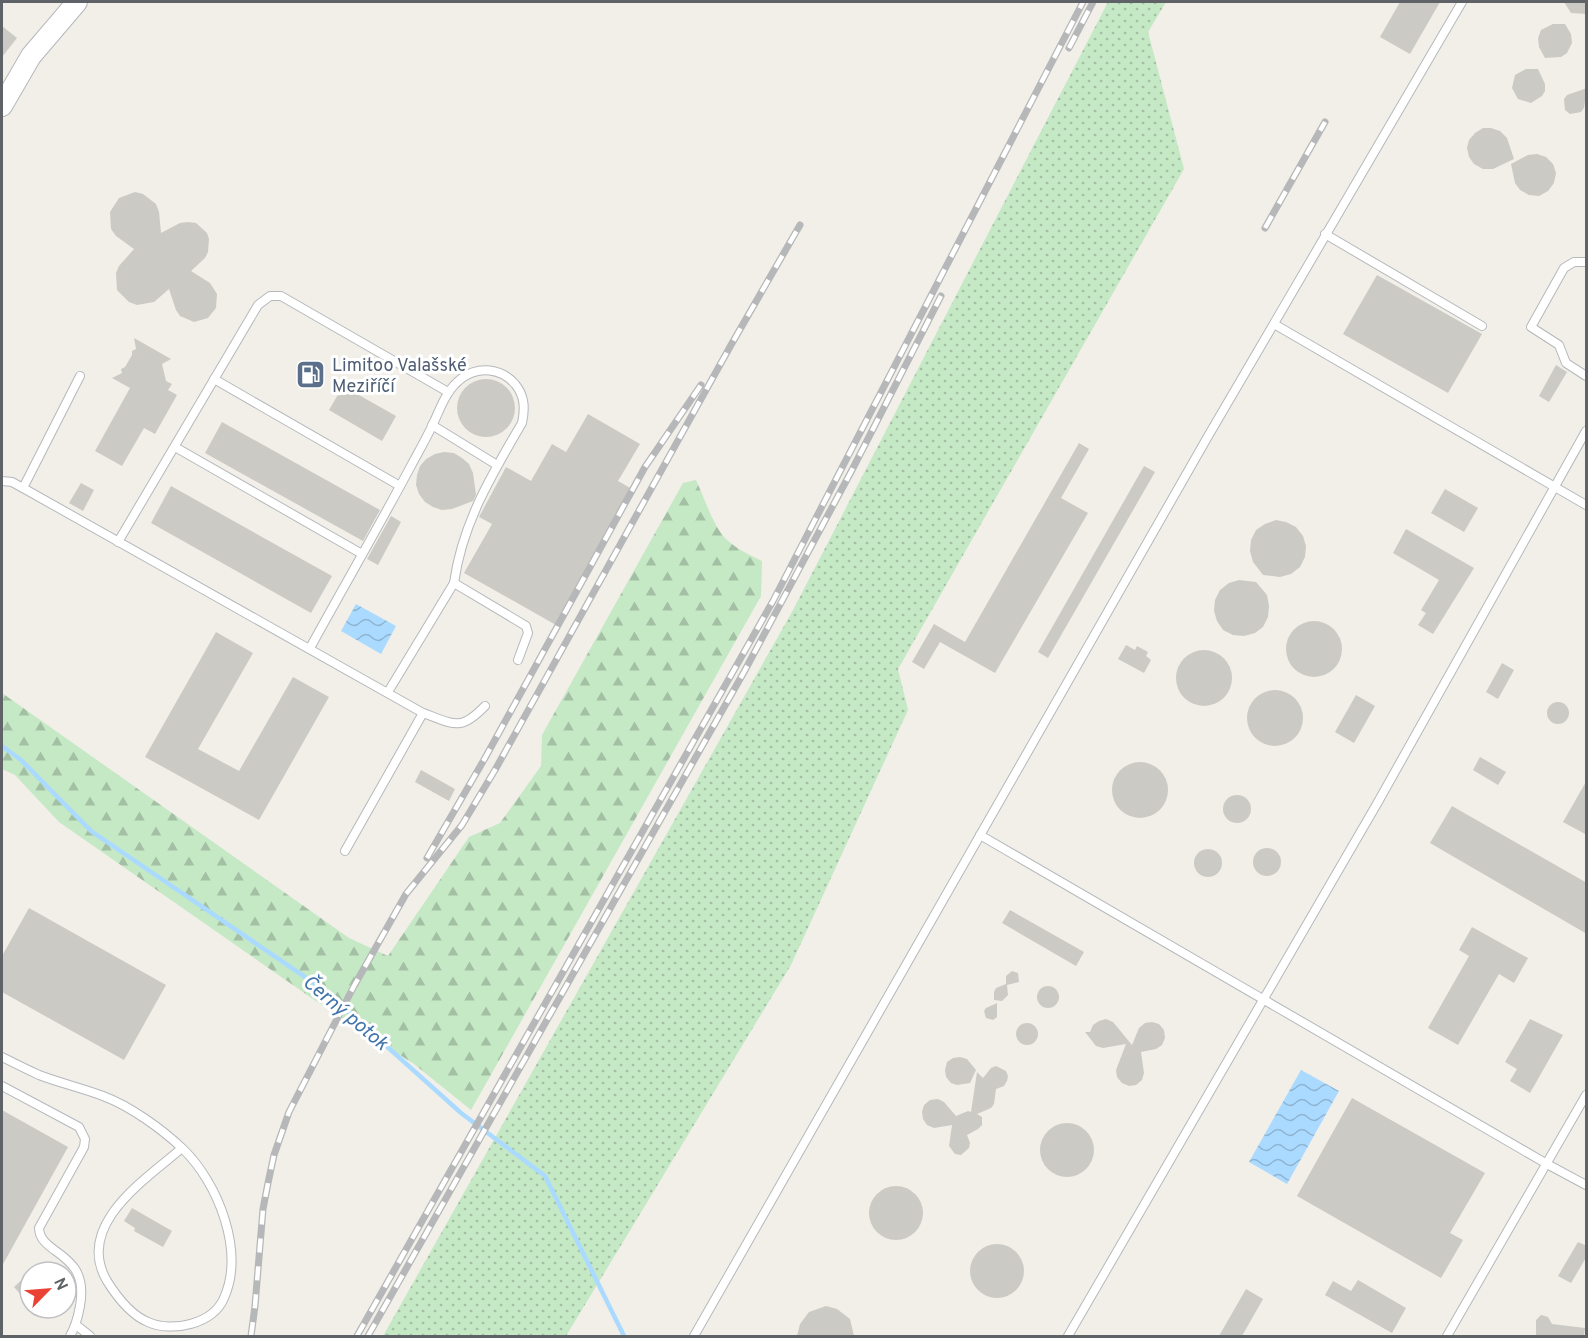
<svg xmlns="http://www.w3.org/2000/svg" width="1588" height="1338" viewBox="0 0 1588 1338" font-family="Overpass,sans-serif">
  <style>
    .green { fill: url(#green-dots) }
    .forest { fill: url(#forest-firs) }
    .water { fill: url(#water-waves) }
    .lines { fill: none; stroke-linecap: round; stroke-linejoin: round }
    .stream { stroke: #aadaff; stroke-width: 4.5 }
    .building { fill: #cccac5 }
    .service-casing { stroke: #b5b8bc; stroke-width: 10 }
    .tertiary-casing { stroke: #b5b8bc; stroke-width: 22 }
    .service { stroke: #fff; stroke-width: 8 }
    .tertiary { stroke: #fff; stroke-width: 20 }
    .rail-casing { stroke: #b6b7b8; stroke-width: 7 }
    .rail { stroke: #fff; stroke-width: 4.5; stroke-dasharray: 14; stroke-linecap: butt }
    .labels { text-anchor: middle; stroke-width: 6; stroke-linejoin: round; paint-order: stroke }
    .service-label { font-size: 18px; fill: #4e5e75; stroke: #fff; text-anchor: start }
    .water-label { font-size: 20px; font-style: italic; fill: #4174aa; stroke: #fff }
  </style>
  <defs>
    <pattern id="green-dots" width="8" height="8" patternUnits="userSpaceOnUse" patternTransform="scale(1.5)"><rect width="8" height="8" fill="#c5e8c5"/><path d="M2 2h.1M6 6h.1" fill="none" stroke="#a3c0a4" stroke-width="1.8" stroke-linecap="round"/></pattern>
    <pattern id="forest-firs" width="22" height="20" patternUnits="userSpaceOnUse" patternTransform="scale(1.5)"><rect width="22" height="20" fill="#c5e8c5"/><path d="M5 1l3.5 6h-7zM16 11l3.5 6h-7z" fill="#a3c0a4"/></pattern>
    <pattern id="water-waves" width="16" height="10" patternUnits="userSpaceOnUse" patternTransform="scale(1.5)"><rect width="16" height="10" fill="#aadaff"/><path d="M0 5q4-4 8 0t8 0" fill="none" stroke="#8eb4d2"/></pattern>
  </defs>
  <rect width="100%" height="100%" fill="#f1efe8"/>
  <!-- green -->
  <path class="green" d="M1108,2H1166L1148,32L1184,169L898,669L908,710L791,965L566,1336H383L792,612Z"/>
  <!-- forest -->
  <path class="forest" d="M696,480C704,497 713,526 726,539C736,549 750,555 762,561L761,596L471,1110L414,1064L313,999L59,822L15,775L2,769V693L349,938L388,956L469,837L500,823L541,766L542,735L683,483Z"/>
  <!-- water -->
  <g class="water">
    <path d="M356,604L396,626L381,654L341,631Z"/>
    <path d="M1301,1070L1339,1091L1287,1184L1249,1162Z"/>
  </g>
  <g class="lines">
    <!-- stream -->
    <path class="stream" d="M2,746L21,760L91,831L324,990L461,1113L545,1176L624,1336"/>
  </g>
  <!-- building -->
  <g class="building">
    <path d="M1400,2H1440L1410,54L1380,37Z"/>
    <path d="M1564,2H1587V14L1571,13Z"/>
    <path d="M1553,24H1565L1571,34L1572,43L1567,53L1561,57L1545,58L1539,47L1538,38L1541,30Z"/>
    <path d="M2,26L17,38L2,57Z"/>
    <path d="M1526,69H1538L1545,84V91L1542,96L1531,103L1518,99L1512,88L1515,75Z"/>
    <path d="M1587,88L1584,108L1581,112L1570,114L1565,110L1564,99L1567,95Z"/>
    <path d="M1483,128H1491L1500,131L1507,138L1514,159L1493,169H1483L1474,164L1469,157L1467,148L1469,140L1475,133Z"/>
    <path d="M1537,154L1546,157L1553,164L1556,173L1554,183L1548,191L1539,196L1529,195L1520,190L1515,183L1511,164L1528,155Z"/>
    <path d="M135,192L143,194L156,204L159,212L161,233L180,223L188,222L196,223L207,233L209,239L208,252L205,258L191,271L210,283L217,294L216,308L208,318L194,322L180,316L176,310L169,289L154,302L137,305L129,302L117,290L116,273L119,266L134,249L116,236L111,229L110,212L119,198Z"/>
    <path d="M1377,275L1482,334L1448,393L1343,334Z"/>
    <path d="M134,338L171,359L162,364L166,381L172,384L168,390L177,395L155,434L144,428L122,466L95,451L130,388L112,378L122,373L121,369L125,367L132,355V351L136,349Z"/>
    <path d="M307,360L325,370L315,388L297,378Z"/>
    <path d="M1556,365L1567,372L1549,402L1539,396Z"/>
    <circle cx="486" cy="408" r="29"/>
    <path d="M343,386L396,416L382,441L329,410Z"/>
    <path d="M588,414L640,444L618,481L632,489L556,625L464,573L492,524L479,517L506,467L531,481L552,444L566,452Z"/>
    <path d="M222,422L380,510L363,541L205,453Z"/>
    <path d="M1079,443L1089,449L1061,498L1088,513L995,673L940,642L924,669L912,662L934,624L965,642Z"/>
    <path d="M444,452L454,453L462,458L469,464L473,473L476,495L473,501L452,509L442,510L433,507L425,502L419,494L416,485L417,475L420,466L426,459L435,454Z"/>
    <path d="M1144,466L1155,472L1048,658L1038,652Z"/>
    <path d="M81,483L94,490L83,511L69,503Z"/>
    <path d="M171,486L332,576L311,613L151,523Z"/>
    <path d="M1445,489L1478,508L1464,532L1431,513Z"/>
    <path d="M391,516L401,522L378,565L367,559Z"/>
    <path d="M1276,520L1286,522L1296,527L1303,536L1306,546L1305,557L1300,567L1291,574L1280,577L1263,575L1253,562L1250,551L1251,540L1256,530L1265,524Z"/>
    <path d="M1406,529L1474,568L1433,634L1418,625L1426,613L1421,610L1439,580L1393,553Z"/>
    <path d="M1239,580L1256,582L1267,595L1269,606L1268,617L1263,627L1255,633L1244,636L1233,635L1223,630L1217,621L1214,611L1215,600L1220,590L1229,583Z"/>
    <circle cx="1314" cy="649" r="28"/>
    <path d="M216,632L253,653L198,749L239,771L293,677L329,697L259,820L145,757Z"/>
    <path d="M1126,645L1135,650L1137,646L1148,652L1146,656L1151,660L1144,673L1118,659Z"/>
    <circle cx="1204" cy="678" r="28"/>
    <path d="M1502,663L1514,670L1498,699L1486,692Z"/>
    <circle cx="1275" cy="718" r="28"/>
    <path d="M1356,695L1375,706L1354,743L1335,732Z"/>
    <circle cx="1558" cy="713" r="11"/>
    <path d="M1480,757L1506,772L1498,785L1473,770Z"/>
    <circle cx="1140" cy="790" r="28"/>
    <path d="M421,770L455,789L449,801L415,782Z"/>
    <path d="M1587,780V835L1563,822Z"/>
    <circle cx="1237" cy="809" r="14"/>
    <path d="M1452,806L1587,883V934L1430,843Z"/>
    <circle cx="1267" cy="862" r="14"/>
    <circle cx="1208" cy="863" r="14"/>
    <path d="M29,908L166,985L124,1060L2,992V956Z"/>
    <path d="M1010,910L1084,952L1076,966L1002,923Z"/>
    <path d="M1472,927L1528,958L1514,983L1499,974L1458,1045L1428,1028L1469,956L1459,950Z"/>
    <path d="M1012,971L1018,973L1019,982L1007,985L1008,995L1002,1001L994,1000V992L996,988L1006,984V976Z"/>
    <circle cx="1048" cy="997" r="11"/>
    <path d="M997,1003V1017L993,1020L986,1018L984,1011L986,1008Z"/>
    <path d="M1106,1019L1113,1022L1132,1045L1139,1028L1145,1023L1152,1022L1159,1024L1164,1030L1165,1038L1162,1045L1156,1049L1141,1052L1144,1073L1142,1080L1136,1085L1129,1086L1122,1083L1117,1077L1116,1070L1126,1044L1103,1048L1096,1046L1085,1032H1090L1093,1025L1099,1021Z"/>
    <path d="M1530,1019L1563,1035L1530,1093L1510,1081L1517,1069L1505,1062Z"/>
    <circle cx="1027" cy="1034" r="11"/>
    <path d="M960,1057L967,1059L976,1070L970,1083L957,1085L951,1083L946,1077L945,1070L947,1062L953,1058Z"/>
    <path d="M996,1066L1006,1071L1008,1076L1007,1081L1004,1086L996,1089L994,1104L991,1108L977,1114L982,1117V1125L978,1129L967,1135L970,1143L969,1148L961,1155L955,1154L949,1146L952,1125L934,1128L927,1125L923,1119L922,1112L924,1105L930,1100L938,1099L944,1102L956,1116L968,1111L971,1112L977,1072L983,1078L991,1068Z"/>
    <path d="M1352,1098L1485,1173L1450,1233L1463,1240L1441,1278L1297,1196Z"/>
    <path d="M2,1110L68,1147L2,1266Z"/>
    <circle cx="1067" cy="1150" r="27"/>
    <circle cx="896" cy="1213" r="27"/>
    <path d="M132,1208L172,1231L163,1247L134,1231L135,1228L124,1221Z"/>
    <path d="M1578,1242L1587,1246V1256L1571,1283L1558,1276Z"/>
    <circle cx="997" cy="1271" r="27"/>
    <path d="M30,1272V1305L14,1287Z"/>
    <path d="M1358,1280L1406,1308L1392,1333L1325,1295L1333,1281L1351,1291Z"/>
    <path d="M1246,1289L1263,1299L1242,1336H1219Z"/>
    <path d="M826,1306L837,1309L850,1319L854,1336H797L800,1324L809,1312Z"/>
    <path d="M1541,1315L1548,1317L1552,1324L1585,1328L1584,1336H1536V1320Z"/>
  </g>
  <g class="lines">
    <defs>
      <g id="service">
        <path d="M1325,234L1482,326"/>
        <path d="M1586,262H1574L1564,268L1531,327L1559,345L1566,363L1586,376"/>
        <path d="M1274,324L1586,505"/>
        <path d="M214,379L400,486"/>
        <path d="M432,425L497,465"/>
        <path d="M175,447L362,554"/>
        <path d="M2,481L12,482L23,488L423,713L345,851"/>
        <path d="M23,488L80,376"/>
        <path d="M118,542L258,305L270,296H281L448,392"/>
        <path d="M310,648C344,586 379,526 412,464C419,451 427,437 433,424C441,407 446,390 462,378C479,366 501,368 515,384C525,396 525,409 522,423C492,474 462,524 454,583L526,626L528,633L518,660"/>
        <path d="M388,692L454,583"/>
        <path d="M423,713C454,724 460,732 485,706"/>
        <path d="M980,835L1547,1164L1586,1185"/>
        <path d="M2,1057C14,1063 26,1069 39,1075C60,1083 82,1088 103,1096C130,1106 162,1129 183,1149C218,1183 245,1251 224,1298C213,1324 172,1333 148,1322C131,1315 117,1297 107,1281C74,1225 146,1179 182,1148"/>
        <path d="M2,1086L79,1127L85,1139L84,1147L39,1228C40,1256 90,1251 80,1306C78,1317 76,1326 70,1336"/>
        <path d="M76,1325L90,1336"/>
        <path d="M694,1336L1207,438L1462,2"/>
        <path d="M1068,1336L1378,802L1586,431"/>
        <path d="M1447,1336L1586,1095"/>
      </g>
      <path id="tertiary" d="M2,106L31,56L77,2"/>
    </defs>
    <!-- service casing -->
    <use href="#service" class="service-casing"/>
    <!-- tertiary casing -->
    <use href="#tertiary" class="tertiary-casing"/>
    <!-- service -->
    <use href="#service" class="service"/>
    <!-- tertiary -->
    <use href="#tertiary" class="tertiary"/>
    <defs>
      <g id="rail">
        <path d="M1069,48L1093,2"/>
        <path d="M1265,228L1325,122"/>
        <path d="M427,858L485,758L645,467L701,385"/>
        <path d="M251,1336L255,1306L263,1209L268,1183L274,1155L289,1112L354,986L406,894L462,825L495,770L731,345L800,225"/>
        <path d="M357,1336L773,601L1083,2"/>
        <path d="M368,1336L744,672L852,470L941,296"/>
      </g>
    </defs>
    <!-- rail casing -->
    <use href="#rail" class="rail-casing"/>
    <!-- rail -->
    <use href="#rail" class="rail"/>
  </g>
  <!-- icons -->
  <defs>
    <symbol id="fuel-square" viewBox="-11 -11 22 22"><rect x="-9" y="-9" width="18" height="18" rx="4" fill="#5c6f8a" stroke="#fff"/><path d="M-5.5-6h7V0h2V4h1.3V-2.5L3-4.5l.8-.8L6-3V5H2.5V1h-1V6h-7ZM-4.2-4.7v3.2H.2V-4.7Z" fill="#fff"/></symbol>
  </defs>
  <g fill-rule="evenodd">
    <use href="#fuel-square" x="294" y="358" width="33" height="33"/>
  </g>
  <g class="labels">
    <!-- service labels -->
    <g class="service-label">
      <text x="332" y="371">Limitoo Valašské<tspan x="332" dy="21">Meziříčí</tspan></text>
    </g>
    <!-- water labels -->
    <g class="water-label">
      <text transform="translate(346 1012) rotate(40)" y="7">Černý potok</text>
    </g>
  </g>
  <!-- border -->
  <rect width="1588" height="1338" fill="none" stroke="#5f6368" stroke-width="6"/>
  <!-- north arrow -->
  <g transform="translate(48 1290) rotate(65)"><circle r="28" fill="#ffffff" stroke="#bfc1c3" stroke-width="1.5"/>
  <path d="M0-4.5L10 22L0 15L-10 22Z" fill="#ea4335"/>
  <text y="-9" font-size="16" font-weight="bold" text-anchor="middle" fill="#5f6368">N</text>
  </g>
</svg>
